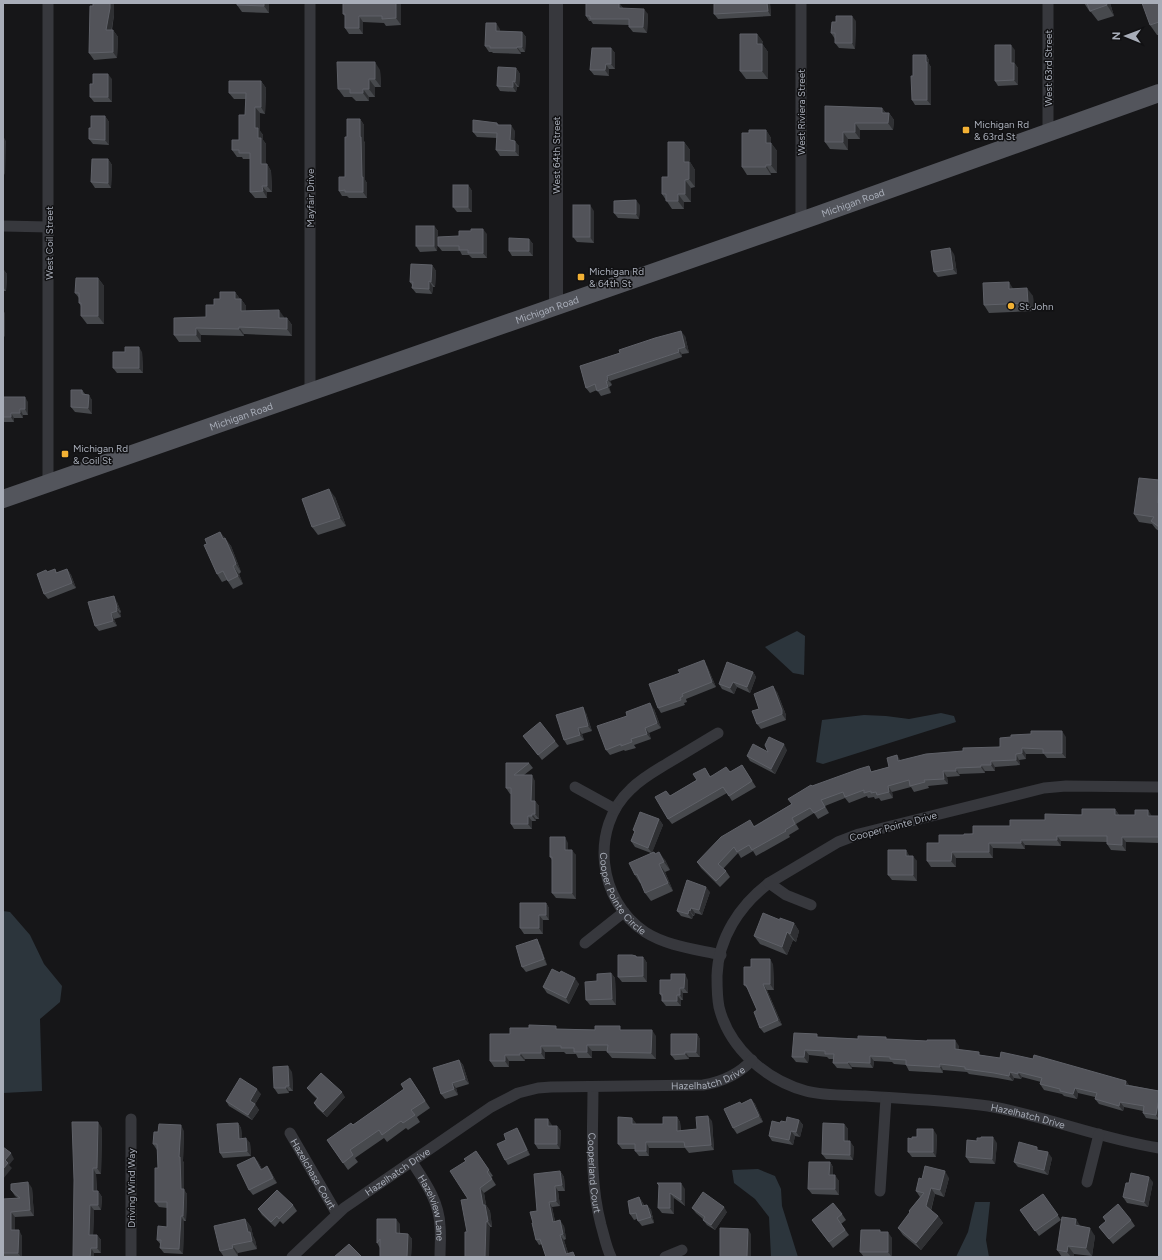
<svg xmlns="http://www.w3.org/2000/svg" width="1162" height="1260" viewBox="0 0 1162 1260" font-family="Figtree,sans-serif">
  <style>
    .water { fill: #2c353c }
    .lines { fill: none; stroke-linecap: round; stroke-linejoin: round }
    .minor { stroke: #37383d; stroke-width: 11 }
    .tertiary { stroke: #37383d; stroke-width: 14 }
    .primary { stroke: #53555c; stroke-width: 18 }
    .wall { fill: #47494d }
    .shaded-wall { fill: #2f3033 }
    .building { fill: #525359; stroke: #5f6168 }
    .poi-dot { fill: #f2b134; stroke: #111113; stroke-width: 1.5 }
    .labels { text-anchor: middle; stroke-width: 3; stroke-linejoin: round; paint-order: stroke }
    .street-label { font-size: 10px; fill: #a8adb8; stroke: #111113 }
    .poi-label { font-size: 10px; fill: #a8adb8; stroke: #111113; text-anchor: start }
  </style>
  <rect width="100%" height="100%" fill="#161618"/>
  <!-- water -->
  <g class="water">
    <path d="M797,631L805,636L804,675L793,673L765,647Z"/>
    <path d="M941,713L954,716L956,722L823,764L816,762L822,720L864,715L886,716L909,719Z"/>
    <path d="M3,911L10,912L30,935L44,964L62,986L60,1002L40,1019L42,1091L3,1093Z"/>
    <path d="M758,1169L775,1176L781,1189L782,1206L798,1257H771L769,1217L755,1199L734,1183L732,1170Z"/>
    <path d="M975,1202H990L986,1240L989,1257H956L968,1232Z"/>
  </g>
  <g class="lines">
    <!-- minor -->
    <g class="minor">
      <path d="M801,3V221"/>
      <path d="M1048,3V133"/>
      <path d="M3,226L49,227"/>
      <path d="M310,392V3"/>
      <path d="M48,484V3"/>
      <path id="s1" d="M718,733C701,743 685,753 668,763C655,771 642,778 631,789C589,828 598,901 645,932C667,946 695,949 721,955"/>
      <path d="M575,787L615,809"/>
      <path id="s2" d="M1159,787L1066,786L1044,788L859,834L838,842L769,883C740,905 718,938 717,976C717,986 717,997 719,1007C729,1048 766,1080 806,1091C825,1096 846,1095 865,1096C906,1099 947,1100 988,1106C1046,1116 1101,1139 1159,1148"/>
      <path d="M769,883L786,895L811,905"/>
      <path d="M585,943L624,912"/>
      <path id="s3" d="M593,1087C593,1132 589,1180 601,1225C604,1235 606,1247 611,1257"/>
      <path d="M131,1119V1257"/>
      <path id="s4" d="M290,1133L337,1214"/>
      <path id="s5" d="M412,1162C425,1182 439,1201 440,1226C441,1236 440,1247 440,1257"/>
      <path d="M1087,1182L1099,1134"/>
      <path d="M880,1191L886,1098"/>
      <path id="s6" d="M292,1257L344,1208L491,1107L518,1093L538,1088L551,1087L703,1085C722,1082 739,1074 752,1060"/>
      <path d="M665,1257L682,1250"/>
    </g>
    <!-- tertiary -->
    <path class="tertiary" d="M556,3V307"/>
    <!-- primary -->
    <path class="primary" id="s7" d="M3,499L815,216L1159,93"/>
  </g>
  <!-- wall -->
  <g class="wall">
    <path d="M93,3H114V15L112,30H113L118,37L117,58L94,60L89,53Z"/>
    <path d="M237,3H269V13L242,12L237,5Z"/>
    <path d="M343,3H408V4H401V25L386,26L384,23L363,22V34H349L345,28V16L343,14Z"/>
    <path d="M619,3L623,8L648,14L647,33L633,32L629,27V25L593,24L591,21H589L586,16Z"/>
    <path d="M770,3L771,16L718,19L714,14Z"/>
    <path d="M1084,3H1110L1114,16L1098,21L1091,12H1090Z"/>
    <path d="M1159,3V35H1157L1150,25Z"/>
    <path d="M856,21L855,49L839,48L835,43V39L831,33Z"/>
    <path d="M500,29V31L522,32L526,37L525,52H521V54L493,53L492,52H489L485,46Z"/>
    <path d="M757,34L763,42V45L768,52V79H746L740,71Z"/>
    <path d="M611,48L615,53V69H609V76L594,75L590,70Z"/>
    <path d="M1015,50V64L1018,68V85L998,86L995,81Z"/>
    <path d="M926,55L929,60V64L931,67V105H915L912,100L913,76Z"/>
    <path d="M516,68L520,74L519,87H517L516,92L500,91L497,86Z"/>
    <path d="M380,70L381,87H375V97H369V101H356L352,97H344L338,89Z"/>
    <path d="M112,79V102H94L90,97L93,84Z"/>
    <path d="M261,81L266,88L265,114L260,113V131L263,135V140L266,144V164H267L271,171L272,192H267V198H255L250,192V159H243L242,157H237L232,150L239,140L245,115L246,99H234L229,93Z"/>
    <path d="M825,106L882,108L886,113H889L894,120L893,130H860V139H848V150L830,149L825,142Z"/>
    <path d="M105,116L109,122V145L93,144L89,139L91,128Z"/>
    <path d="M360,119L364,125V141L365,143V180L367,183V198H349L347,196H342L339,191L345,177L347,137Z"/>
    <path d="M497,123L499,125L515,131L514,141L519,146V156H500L496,150L497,138L477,137L473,132Z"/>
    <path d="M766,130L771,138V143L777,151V173H771V175H747L742,167L749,133Z"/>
    <path d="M684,142L690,150V162L695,170V187L691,188V202H684V209H672L662,194L668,177Z"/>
    <path d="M108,159L112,165L111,188H95L91,182Z"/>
    <path d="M468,185L472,191V212H457L453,207Z"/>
    <path d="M640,205L639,219L618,218L614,213Z"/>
    <path d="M594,211V243L577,242L573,237Z"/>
    <path d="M434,226L438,231L437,251L420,252L416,246Z"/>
    <path d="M487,234V258H472L469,255H462L460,251H442L438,246L459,236Z"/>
    <path d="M529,239L533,244V256H512L509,251Z"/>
    <path d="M954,254L957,274L938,277L934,272Z"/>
    <path d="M432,265L436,271L435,287H433L432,294L416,293L412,288V285L410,282Z"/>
    <path d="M3,269L7,274L6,291H3Z"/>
    <path d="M98,278L104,286V324H87L81,316V306L79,303V298L75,293Z"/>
    <path d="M1014,289L1033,296L1034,311L989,313L984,305Z"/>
    <path d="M235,292L240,299H241L246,306V311L284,317V318H287L292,325V336L244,334V336L201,335V342H179L174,335L206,317L214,305L220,299Z"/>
    <path d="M685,336L689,353L682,354V357L610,381L612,385L609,387L611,393L601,396L597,390L590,393L586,388L580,366Z"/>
    <path d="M142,352L143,373H117L113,368Z"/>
    <path d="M82,390L85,394L92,400V414L75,412L71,407Z"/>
    <path d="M3,397L28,402V415H23V418H14V422H3Z"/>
    <path d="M1159,480V531L1156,529L1152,524L1139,522L1134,514Z"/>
    <path d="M335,497L346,526L318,535L312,527Z"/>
    <path d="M220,532L231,546L241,572L239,574L243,584L233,589L227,580L222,582L217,574L207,544Z"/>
    <path d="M55,569L57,573L67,569L71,575L76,588L48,599L44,594L48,572Z"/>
    <path d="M117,602L121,612L120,613L121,617L114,619L117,626L99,631L95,626Z"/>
    <path d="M707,666L716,687L686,699L687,702L684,703L685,705L661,713L658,708Z"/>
    <path d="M753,672L756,677L750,693L737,687L734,694L722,689L719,684Z"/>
    <path d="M777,692L786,715V720L761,729L757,724L759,709Z"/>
    <path d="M654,709L661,728L649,733L651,739L634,745L636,748L625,751L624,750L610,755L606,750Z"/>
    <path d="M586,713L592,731L582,734L584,740L567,745L564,740Z"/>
    <path d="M523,736L555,741L559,746L542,760Z"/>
    <path d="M1066,737V758H1047L1044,754H1026V759L1019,760L1020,765L995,767V771H985V773L959,774L960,776L947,777L948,784L928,786L929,788L914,792L911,787L892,792L893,798L881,801L879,798L875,799L874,797L868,798L867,796L849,803L845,798L825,806L829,813L818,819L814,813L796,824L799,829L789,835L790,837L756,856L753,851L741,858L738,853L723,869L726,871L730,877L720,887L701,868L697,862L754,826L792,804L812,786L889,767L901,761Z"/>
    <path d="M787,750L775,774L750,761L747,756Z"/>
    <path d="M506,763H529L533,768L524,775L535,781V801L539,806V819H536V821H532V829H514L511,824V794H510L506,788Z"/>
    <path d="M742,765L756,787L732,801L727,793L672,824L668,819L670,796L697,780L705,768L710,776L730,772Z"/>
    <path d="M1115,809L1119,815L1159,816V843L1126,842V851L1111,850L1107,844V842L1061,841V846L1025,845V849L993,848V858H956V867H931L927,861L939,843L964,835L1010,826Z"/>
    <path d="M659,819L663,825L652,852H654L655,854L665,860L670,870L665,872L673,891L651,901L645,893L641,883H640L635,875L651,853L635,847L631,841L635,833L633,830Z"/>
    <path d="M568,843V850L576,855V899L556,898L552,893V860L550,857Z"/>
    <path d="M906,850L909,856L917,861V881L892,880L888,875Z"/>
    <path d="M710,892L702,915L695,913L694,916H693L692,919L681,916L677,911Z"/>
    <path d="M546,903L549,908V920H543V934H524L520,928Z"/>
    <path d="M780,920L794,923L799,931L796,942L793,940L787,955L760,944L754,936Z"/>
    <path d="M540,945L547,965L526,972L522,967Z"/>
    <path d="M636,956L637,957H643L647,963V982H622L618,977Z"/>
    <path d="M773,964L774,990H767L782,1025L764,1033L760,1028L757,1010L749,990L744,985L751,967Z"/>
    <path d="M560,973L579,984L569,1004L547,993L543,987Z"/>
    <path d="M611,973L615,978L616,1005H590L586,1000L597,981Z"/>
    <path d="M671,980H688V993H683V1000H681V1006H666L662,1001V997L660,994Z"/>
    <path d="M559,1029L622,1030L656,1036V1059L612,1058L607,1052L608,1051H592V1058H578L576,1054H566L564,1052H545V1059H525V1061H509V1067H494L490,1061L510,1034Z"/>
    <path d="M697,1034L700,1039V1057H689V1059L675,1060L671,1055Z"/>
    <path d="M819,1037L858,1039H887L959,1046V1050L981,1055L1159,1091V1120L1146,1118L1143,1113V1111L1124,1107L1123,1111L1099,1104L1095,1099V1097L1078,1093L1077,1099L1064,1096L1062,1094L1044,1090L1040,1084L1041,1082L1022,1077L1021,1079L1014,1078L1013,1081L997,1078L969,1074L967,1072L943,1070V1073L909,1071L906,1065L894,1064L892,1062L874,1061L873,1068L852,1067V1069L837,1068L833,1063V1059H829L827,1057L809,1055L808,1063L796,1062L792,1057Z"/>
    <path d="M459,1060L463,1065L469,1084L456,1088L458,1095L445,1099L441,1094Z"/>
    <path d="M292,1072L293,1091H289V1093L278,1094L274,1088Z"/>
    <path d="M410,1078L430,1108L417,1117L420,1122L408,1130L406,1128L387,1142L384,1138L355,1158L358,1162L348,1170L327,1140L353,1125L404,1089Z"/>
    <path d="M307,1088L345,1097L327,1117L317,1108L314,1103L317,1099L311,1093Z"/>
    <path d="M261,1094L255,1104L259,1110L252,1120L229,1106L226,1101Z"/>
    <path d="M751,1099L755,1104L763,1122L737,1134L733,1128L741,1104Z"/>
    <path d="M677,1117L680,1122L681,1131L697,1129L712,1121L714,1150L689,1153L685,1148H649V1156H639L635,1151V1149H622L618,1144L632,1118L636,1124H663Z"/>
    <path d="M799,1120L803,1125L800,1137L795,1136L793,1145L772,1141L769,1136L780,1123Z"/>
    <path d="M238,1123L241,1128L242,1138L250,1143L251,1156L223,1158L220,1153Z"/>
    <path d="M844,1124L848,1129V1141L854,1147L853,1160L826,1159L822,1154Z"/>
    <path d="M552,1125V1126H557L561,1131L560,1149H538L535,1144Z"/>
    <path d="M102,1128L101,1174H96L97,1191H98L102,1197L101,1210H94L93,1235H97L101,1240V1253H94V1257H73Z"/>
    <path d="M517,1128L520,1133L530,1155L508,1165L505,1160Z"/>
    <path d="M184,1131L183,1161L184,1163V1190L187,1194L186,1221H184L183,1254L164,1253L160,1248L161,1245L157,1240L167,1227V1208L159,1207L155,1202L158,1168L157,1150L153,1144L158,1132Z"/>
    <path d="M937,1135L936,1157H912L908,1152L912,1139L917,1137Z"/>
    <path d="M977,1141L997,1143L995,1164L970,1163L966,1157Z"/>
    <path d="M1039,1150L1052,1158L1048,1175L1018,1167L1014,1162Z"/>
    <path d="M476,1151L493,1176L491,1177L496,1185L484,1193L486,1205L490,1211L492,1227H490L468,1199L466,1161Z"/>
    <path d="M254,1157L258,1162L262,1169L267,1166L271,1172L277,1183L253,1195L249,1190Z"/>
    <path d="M830,1162L833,1167V1175L839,1181V1195L812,1194L808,1189Z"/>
    <path d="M560,1171L564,1177L565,1191H558L560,1206L552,1207L555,1221L564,1226L566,1239L564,1240L568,1253L577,1257L542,1244L539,1245L536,1240L533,1223L537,1211Z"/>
    <path d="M949,1178L944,1197L935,1194L931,1211L938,1216L943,1223L921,1250L903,1235L898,1228L910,1213L909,1211L920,1197L916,1191L922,1179Z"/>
    <path d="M1153,1182L1148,1207L1127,1203L1123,1197Z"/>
    <path d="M657,1183L685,1189V1206L674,1198V1214L662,1213L658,1208L659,1186Z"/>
    <path d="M32,1188L34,1216L15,1217V1230L22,1236V1257H3V1199L18,1198L15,1196L11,1190Z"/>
    <path d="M1043,1194L1061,1220L1039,1236L1020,1210Z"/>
    <path d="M639,1197L643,1203L644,1205H647L651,1210L654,1223L642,1226L638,1221L637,1219L634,1220L630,1214Z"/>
    <path d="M293,1205L297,1211L283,1224L280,1221L275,1227L262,1215L258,1209Z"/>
    <path d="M692,1208L727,1212L715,1230L707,1225L703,1220V1219L696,1213Z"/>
    <path d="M842,1214L846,1220L841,1224L849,1235L833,1248L812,1220Z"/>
    <path d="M1103,1217L1131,1220L1135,1226L1113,1244L1099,1227L1106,1221Z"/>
    <path d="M245,1219L251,1227L253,1236L255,1240L257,1249L238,1253V1256L233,1257H224L220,1251Z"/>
    <path d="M377,1219L400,1224V1233L408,1234L412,1239L411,1257H380V1248L377,1243Z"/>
    <path d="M1081,1226L1095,1236L1092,1256L1074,1254L1073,1257H1062L1057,1250Z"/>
    <path d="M882,1232L892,1238V1257H864L860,1252Z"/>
  </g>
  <!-- shaded-wall -->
  <g class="shaded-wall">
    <path d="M110,3H114V15L110,37L106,30Z"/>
    <path d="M264,3H269V13L264,6Z"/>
    <path d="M396,3H400L401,4V25L396,18Z"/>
    <path d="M619,3L623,8H619Z"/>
    <path d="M767,3H770L771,16L768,11Z"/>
    <path d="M1106,3H1110L1114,16L1107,5Z"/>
    <path d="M644,9L648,14L647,33L643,27Z"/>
    <path d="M359,16L363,22V34L359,28Z"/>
    <path d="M852,16L856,21L855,49L852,43Z"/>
    <path d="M496,23L500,29V37L496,31Z"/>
    <path d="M113,30L118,37L117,58L113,52Z"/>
    <path d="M522,32L526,37L525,52L522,47Z"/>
    <path d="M757,34L763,42V45L768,52V79L762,71L757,44Z"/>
    <path d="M1011,45L1015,50V64L1018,68V85L1014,80L1011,63Z"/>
    <path d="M517,47L521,52V54L517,48Z"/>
    <path d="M611,48L615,53V69L611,64Z"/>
    <path d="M926,55L929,60V64L931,67V105L927,100Z"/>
    <path d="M375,62L380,70L381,87L375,79Z"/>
    <path d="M606,64L609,69V76L605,70Z"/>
    <path d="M516,68L520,74L519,87L515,82Z"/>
    <path d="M108,74L112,79V102L108,97Z"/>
    <path d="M369,79L375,87V97L369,89Z"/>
    <path d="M261,81L266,88L265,114L261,107Z"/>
    <path d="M513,81L517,87L516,92L513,87Z"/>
    <path d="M363,89L369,97V101L363,93Z"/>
    <path d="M255,107L260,113V131L263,135V140L266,144V171L261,164L258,138L255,128Z"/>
    <path d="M882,108L887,115L882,113Z"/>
    <path d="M889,113L894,120L893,130L888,123Z"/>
    <path d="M105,116L109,122V145L105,140Z"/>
    <path d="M360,119L364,125V141L365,143V180L367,183V198L363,192L362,177Z"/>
    <path d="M855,123L860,130V139L855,132Z"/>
    <path d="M511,125L515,131L514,146L510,140Z"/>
    <path d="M766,130L771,138V151L766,143Z"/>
    <path d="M843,132L848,139V150L843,142Z"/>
    <path d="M3,136L6,141L5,175L3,172Z"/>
    <path d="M515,141L519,146V156L515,151Z"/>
    <path d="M684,142L690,150V162L695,170V187L689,179L684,162Z"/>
    <path d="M771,143L777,151V173L771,165Z"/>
    <path d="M108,159L112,165L111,188L108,183Z"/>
    <path d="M267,164L271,171L272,192L267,186Z"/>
    <path d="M766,165L771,173V175L766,167Z"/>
    <path d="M685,180L691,188V202L685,194Z"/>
    <path d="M468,185L472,191V212L468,207Z"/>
    <path d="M262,186L267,192V198L263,191Z"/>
    <path d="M678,194L684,202V209L678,201Z"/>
    <path d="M636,200L640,205L639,219L636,214Z"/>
    <path d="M590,205L594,211V243L590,237Z"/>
    <path d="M434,226L438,231L437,251L434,246Z"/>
    <path d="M483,229L487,234V258L483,253Z"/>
    <path d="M529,239L533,244V256L529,251Z"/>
    <path d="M950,248L954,254L957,274L953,269Z"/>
    <path d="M432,265L436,271L435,287L431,282Z"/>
    <path d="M3,269L7,274L6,291L3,287Z"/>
    <path d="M98,278L104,286V324L98,316Z"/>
    <path d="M429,281L433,287L432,294L429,289Z"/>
    <path d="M1009,282L1014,290L1009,289Z"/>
    <path d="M1027,288L1033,296L1034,311L1028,303Z"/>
    <path d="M235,292L240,299V306L235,299Z"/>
    <path d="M241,299L246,306V317L241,311Z"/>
    <path d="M3,310L5,313V337L3,335Z"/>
    <path d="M279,310L284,317V325L279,318Z"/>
    <path d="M287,318L292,325V336L287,329Z"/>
    <path d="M239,327L244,334V336L239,329Z"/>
    <path d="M196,328L201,335V342L196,335Z"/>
    <path d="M681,331L685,336L689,353L685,347Z"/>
    <path d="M139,347L142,352L143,373L139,368Z"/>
    <path d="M678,349L682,354V357L679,352Z"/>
    <path d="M607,376L610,381L612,385L608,380Z"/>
    <path d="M606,381L609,387L611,393L608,387Z"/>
    <path d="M89,395L92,400V414L88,408Z"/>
    <path d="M25,397L28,402V415L25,409Z"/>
    <path d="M20,409L23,415V418L20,413Z"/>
    <path d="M11,413L14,418V422L11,417Z"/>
    <path d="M329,489L335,497L346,526L340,518Z"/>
    <path d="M220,532L231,546L241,572L236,564Z"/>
    <path d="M233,566L239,574L243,584L238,576Z"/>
    <path d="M67,569L71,575L76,588L72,583Z"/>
    <path d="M114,596L117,602L121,612L117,607Z"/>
    <path d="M116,607L120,613L121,617L117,611Z"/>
    <path d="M111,613L114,619L117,626L113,621Z"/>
    <path d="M704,660L707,666L716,687L712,682Z"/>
    <path d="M753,672L756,677L750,693L747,687Z"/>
    <path d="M733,682L737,687L734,694L730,688Z"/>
    <path d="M773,686L777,692L786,715V720L782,714Z"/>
    <path d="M650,703L654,709L661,728L657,723Z"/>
    <path d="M583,707L586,713L592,731L588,726Z"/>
    <path d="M578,728L582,734L584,740L580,735Z"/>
    <path d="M645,728L649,733L651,739L647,734Z"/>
    <path d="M1062,731L1066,737V758L1062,753Z"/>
    <path d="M784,744L787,750L775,774L771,769Z"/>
    <path d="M1022,748L1026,754V759L1022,753Z"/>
    <path d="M1016,754L1019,760L1020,765L1016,760Z"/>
    <path d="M897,755L901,761H898Z"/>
    <path d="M991,761L995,767V771L991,765Z"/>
    <path d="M981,765L985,771V773L981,767Z"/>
    <path d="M956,768L960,776L956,771Z"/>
    <path d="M943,771L947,777L948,784L944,779Z"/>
    <path d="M532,775L535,781V805V801L539,806V819L535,814L531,801Z"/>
    <path d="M888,786L892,792L893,798L889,792Z"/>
    <path d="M1115,809L1119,815H1115Z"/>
    <path d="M1148,810L1152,816V822L1148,816Z"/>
    <path d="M532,814L536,819V821L532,816Z"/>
    <path d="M528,816L532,821V829L528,824Z"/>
    <path d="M659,819L663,825L652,853L648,848Z"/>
    <path d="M1057,836L1061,841V846L1057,840Z"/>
    <path d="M565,837L568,843V855L565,850Z"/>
    <path d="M1122,837L1126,842V851L1122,845Z"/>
    <path d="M1021,840L1025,845V849L1021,843Z"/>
    <path d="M989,843L993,848V858L989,852Z"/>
    <path d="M572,850L576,855V899L572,893Z"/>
    <path d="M906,850L909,855V861L906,856Z"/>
    <path d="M659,852L665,860L670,870L664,862Z"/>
    <path d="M952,852L956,858V867L951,861Z"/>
    <path d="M913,856L917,861V881L913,875Z"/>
    <path d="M659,864L665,872L673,891L668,883Z"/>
    <path d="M706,887L710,892L702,915L699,910Z"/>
    <path d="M546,903L549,908V920L546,915Z"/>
    <path d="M691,908L695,913L694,916L690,911Z"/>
    <path d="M689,910L693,916L692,919L688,914Z"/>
    <path d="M539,915L543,920V934L539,928Z"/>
    <path d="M794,923L799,931L796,942L790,934Z"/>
    <path d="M787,932L793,940L787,955L782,947Z"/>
    <path d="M537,939L540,945L547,965L544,959Z"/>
    <path d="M643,957L647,963V982L643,976Z"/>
    <path d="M770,959L773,964L774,990L770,984Z"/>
    <path d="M611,973L615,978L616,1005L612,999Z"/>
    <path d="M685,974L688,980V993L684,988Z"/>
    <path d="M575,978L579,984L569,1004L566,998Z"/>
    <path d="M763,984L767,990L782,1025L778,1020Z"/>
    <path d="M680,988L683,993V1000L680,995Z"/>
    <path d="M677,995L681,1000V1006L677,1001Z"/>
    <path d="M652,1030L656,1036V1059L651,1053Z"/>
    <path d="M697,1034L700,1039V1057L696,1052Z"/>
    <path d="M955,1040L959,1046V1055L955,1049Z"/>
    <path d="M587,1045L592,1051V1058L587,1052Z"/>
    <path d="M541,1046L545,1052V1059L541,1053Z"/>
    <path d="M805,1050L809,1055L808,1063L804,1057Z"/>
    <path d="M685,1052L689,1057V1059L685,1054Z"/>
    <path d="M520,1053L525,1059V1061L520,1055Z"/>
    <path d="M505,1055L509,1061V1067L505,1061Z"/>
    <path d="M870,1056L874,1061L873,1068L870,1063Z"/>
    <path d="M459,1060L463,1065L469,1084L465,1079Z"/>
    <path d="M848,1062L852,1067V1069L848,1063Z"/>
    <path d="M940,1064L943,1070V1073L940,1067Z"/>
    <path d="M288,1066L292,1072L293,1091L289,1086Z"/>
    <path d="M1010,1072L1014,1078L1013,1081L1009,1076Z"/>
    <path d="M1018,1072L1022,1077L1021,1079L1018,1074Z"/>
    <path d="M1126,1081L1130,1086L1125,1085Z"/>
    <path d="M452,1083L456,1088L458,1095L454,1089Z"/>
    <path d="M286,1086L289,1091V1093L286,1088Z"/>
    <path d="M1075,1088L1078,1093L1077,1099L1073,1094Z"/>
    <path d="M257,1089L261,1094L254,1106L250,1101Z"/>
    <path d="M342,1092L345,1097L327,1117L323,1112Z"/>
    <path d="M751,1099L755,1104L763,1122L759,1116Z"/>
    <path d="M1159,1099V1120L1156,1115Z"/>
    <path d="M1120,1102L1124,1107L1123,1111L1119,1106Z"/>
    <path d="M255,1104L259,1110L252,1120L248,1115Z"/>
    <path d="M708,1116L712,1121L714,1150L711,1145Z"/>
    <path d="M677,1117L680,1122L681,1136L677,1131Z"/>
    <path d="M632,1118L636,1123V1129L632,1124Z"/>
    <path d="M548,1119L552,1125V1131L548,1126Z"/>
    <path d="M799,1120L803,1125L800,1137L796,1132Z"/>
    <path d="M98,1122L102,1128L101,1174L97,1168Z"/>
    <path d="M238,1123L241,1128L243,1144L239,1139Z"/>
    <path d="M844,1124L848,1129V1146L844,1141Z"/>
    <path d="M181,1125L184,1131L183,1161L184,1163V1190L187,1194L186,1221L183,1216L181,1189L179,1157Z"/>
    <path d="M557,1126L561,1131L560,1149L557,1144Z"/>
    <path d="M517,1128L520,1133L530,1155L527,1150Z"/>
    <path d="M933,1129L937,1135L936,1157L933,1152Z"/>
    <path d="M791,1131L795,1136L793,1145L789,1140Z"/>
    <path d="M993,1137L997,1143L995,1164L992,1159Z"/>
    <path d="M246,1138L250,1143L251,1156L247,1151Z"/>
    <path d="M850,1141L854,1147L853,1160L850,1155Z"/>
    <path d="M646,1142L649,1148V1156L646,1151Z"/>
    <path d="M1048,1152L1052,1158L1048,1175L1044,1170Z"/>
    <path d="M11,1153L14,1159L9,1165L12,1168L3,1179V1169L5,1160Z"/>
    <path d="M254,1157L258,1162L265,1175L261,1170Z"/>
    <path d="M830,1162L833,1167V1181L829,1175Z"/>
    <path d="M267,1166L271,1172L277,1183L273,1178Z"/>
    <path d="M93,1168L96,1174L97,1196L93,1191Z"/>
    <path d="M560,1171L564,1177L565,1191L562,1185Z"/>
    <path d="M945,1171L949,1178L944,1197L940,1190Z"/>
    <path d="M835,1175L839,1181V1195L835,1189Z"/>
    <path d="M1149,1177L1153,1182L1148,1207L1144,1202Z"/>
    <path d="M28,1182L32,1188L34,1216L30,1210Z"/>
    <path d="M681,1183L685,1189V1206L681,1200Z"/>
    <path d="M555,1186L558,1191L560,1206L556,1201Z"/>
    <path d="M480,1188L484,1193L486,1205L490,1211L492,1227L488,1221L483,1205Z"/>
    <path d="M931,1188L935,1194L930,1213L926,1206Z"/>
    <path d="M98,1191L102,1197L101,1210L98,1205Z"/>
    <path d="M670,1193L674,1198V1214L670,1208Z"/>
    <path d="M639,1197L643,1203L646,1211L642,1206Z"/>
    <path d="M549,1202L552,1207L556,1227L553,1222Z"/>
    <path d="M90,1205L94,1210L93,1240L89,1235Z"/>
    <path d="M647,1205L651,1210L654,1223L651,1217Z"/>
    <path d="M724,1207L727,1212L715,1230L711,1225Z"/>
    <path d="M11,1212L15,1217V1236L11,1230Z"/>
    <path d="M181,1216L184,1221L183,1254L179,1249Z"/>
    <path d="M938,1216L943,1223L921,1250L916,1243Z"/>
    <path d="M245,1219L251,1227L253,1236L255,1240L257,1249L252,1241L248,1232Z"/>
    <path d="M396,1219L400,1224L399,1239L396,1233Z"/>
    <path d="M1076,1219L1081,1227L1075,1225Z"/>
    <path d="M560,1220L564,1226L566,1239L563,1234Z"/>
    <path d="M486,1222L490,1227L489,1257H485Z"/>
    <path d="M1090,1228L1095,1236L1092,1256L1086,1248Z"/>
    <path d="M748,1229L751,1234V1257H747Z"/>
    <path d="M19,1230L22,1236V1257H21L18,1253Z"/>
    <path d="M888,1232L892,1238V1257L888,1252Z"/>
    <path d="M408,1234L412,1239L411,1257H407Z"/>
    <path d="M97,1235L101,1240V1253L97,1248Z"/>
    <path d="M560,1235L564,1240L569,1257L566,1254Z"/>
    <path d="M232,1245L238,1253V1256L233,1248Z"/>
    <path d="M1068,1246L1074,1254L1073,1257H1071L1067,1252Z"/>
    <path d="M91,1248L94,1253V1257H90Z"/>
  </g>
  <!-- building -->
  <g class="building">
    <path d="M93,3H110V8L106,30H113V52L89,53L90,6H93Z"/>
    <path d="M237,3H264V6L237,5Z"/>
    <path d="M343,3H396V18L382,19V16H359V28H345V14H343Z"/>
    <path d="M586,3H619V8L644,9L643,27H629V19H590V16H586Z"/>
    <path d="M714,3H767L768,11L714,14Z"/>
    <path d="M1087,3H1106L1107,5L1090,11Z"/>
    <path d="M1142,3H1159V22L1150,25Z"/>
    <path d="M836,16H852V43H835V33H831L832,22H836Z"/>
    <path d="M486,23H496V31L522,32V47H517V48H490V46H485Z"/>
    <path d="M740,34H757V44H762V71H740Z"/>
    <path d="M995,45H1011V63H1014V80L995,81Z"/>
    <path d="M592,48H611V64H606L605,70H590Z"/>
    <path d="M913,55H926V62H927V100H912L911,76H913Z"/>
    <path d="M337,62H375V79H369V89H363V93H350V89H338Z"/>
    <path d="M498,67L516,68L515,82L513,81V87L497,86Z"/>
    <path d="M93,74H108V97H90V84H93Z"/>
    <path d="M229,81H261V107H255V128H258V138H261V164H267V186H262L263,191L250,192V153H239V150H232V140H239V115H245L246,93H229Z"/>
    <path d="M825,106L882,108V113H889L888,123H855V132H843V142H825Z"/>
    <path d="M91,116H105V140L89,139V128H91Z"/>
    <path d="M347,119H360V137H361L362,177H363V192H345V190L339,191V177H345V137H347Z"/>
    <path d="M473,120L497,123V125H511L510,140L515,141V151L496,150L497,133L473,132Z"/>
    <path d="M749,130H766V143H771V165H766V167H742V133H749Z"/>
    <path d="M668,142H684V162H689V179L685,180V194H678V201H666V194H662V177H668Z"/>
    <path d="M92,159H108V183L91,182Z"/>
    <rect x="453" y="185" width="15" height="22"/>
    <path d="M636,200V214L614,213V201Z"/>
    <rect x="573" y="205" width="17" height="32"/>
    <rect x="416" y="226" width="18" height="20"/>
    <path d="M471,229H483V253H468V250H459V246H438V237L459,236V231H471Z"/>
    <path d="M509,238L529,239V251H509Z"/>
    <path d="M950,248L953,269L934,272L931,251Z"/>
    <path d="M411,264L432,265L431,282L429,281V289L412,288L413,282H410Z"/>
    <path d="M76,278H98V316H81V303H79V293H75Z"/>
    <path d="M1009,282V289L1027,288L1028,303L984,305L983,283Z"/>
    <path d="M220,292H235V299H241V311L279,310V318H287V329L239,327V329L196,328V335H174V318L206,317V305H214V299H220Z"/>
    <path d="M681,331L685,347L678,349L679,352L607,376L608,380L606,381L608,387L597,391L595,384L586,388L580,366L620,353L619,350L655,338Z"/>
    <path d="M125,347H139V368H113V352H125Z"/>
    <path d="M71,390H82V394L89,395L88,408L71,407Z"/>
    <path d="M3,397H25V409H20V413H11V417H3Z"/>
    <path d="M1139,478L1159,480L1158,503L1159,504V527L1151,521L1154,517L1134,514Z"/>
    <path d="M329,489L340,518L312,527L302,499Z"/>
    <path d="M220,532L223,539L225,538L233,556L236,564L233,566L238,576L228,581L223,571L217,574L204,545L207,544L205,539Z"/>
    <path d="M55,569L56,573L67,569L72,583L44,594L37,574L46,570L47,572Z"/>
    <path d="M114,596L117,607H116L117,611L111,613L113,621L95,626L88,602Z"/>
    <path d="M704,660L712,682L682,694L683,696L680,698L681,700L658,708L649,684L680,673L678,670Z"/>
    <path d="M727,662L753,672L747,687L733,682L730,688L719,684Z"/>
    <path d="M773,686L782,710V714L757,724L752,711L759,709L754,694Z"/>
    <path d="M650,703L657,723L645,728L647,734L631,739L632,742L621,746V744L606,750L597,726L627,716L626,712Z"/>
    <path d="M583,707L588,726L578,728L580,735L564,740L556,715Z"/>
    <path d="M540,722L555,741L538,755L523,736Z"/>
    <path d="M1031,731H1062V753H1043V749L1022,748V753L1016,754V760L991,761V765H981V767L956,768V771H943L944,779L924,780L925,782L910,786L909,780L888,786L889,792L877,795L876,792L871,793V791L864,793V790L845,797L843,792L821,800L825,807L814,813L810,808L792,818L795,824L785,830L786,831L752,850L749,845L737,852L734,847L718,864L726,871L716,881L697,862L721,837L750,820L754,827L792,804L788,799L811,785L812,786L859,769L869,766L871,772L889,767L887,758L897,755L898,761L926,754L963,751V748L1000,747V738L1011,737V735L1031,734Z"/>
    <path d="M769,737L784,744L771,769L747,756L753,744L768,752L765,745Z"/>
    <path d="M506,763H529L514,775H532L531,801H535V814H532V816H528V824H511V788H506Z"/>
    <path d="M742,765L752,781L729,796L723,787L668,819L655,797L666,791L670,796L697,780L693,774L705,768L710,777L726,767L730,772Z"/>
    <path d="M1082,809H1115V815H1135V810H1148V816H1159V837H1122V845L1107,844V836H1057V840H1021V843H989V852H952L951,861H927V843H939V835H964V834H973V826H1010V820H1045V814L1082,815Z"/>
    <path d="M640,812L659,819L648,848L631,841L635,831L633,830Z"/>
    <path d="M550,837H565V850H572V893H552V857H550Z"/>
    <path d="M888,850H906V856H913V875H888Z"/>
    <path d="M654,852L655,854L659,852L664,862L659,864L668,883L645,893L637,874L635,875L629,863Z"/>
    <path d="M687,880L706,887L699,910L691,908L690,911L689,910L688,914L677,911Z"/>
    <path d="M520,903H546V915H539V928H520Z"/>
    <path d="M763,913L780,920V918L794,923L790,934L787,932L782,947L754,936Z"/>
    <path d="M537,939L544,959L522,967L516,946Z"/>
    <path d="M618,955H632L636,956V957H643V976L618,977Z"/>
    <path d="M751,959H770V984H763L778,1020L760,1028L754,1012L757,1010L746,985H744V967H751Z"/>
    <path d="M552,969L560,973L561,971L575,978L566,998L543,987Z"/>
    <path d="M611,973L612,999L586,1000L585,982L597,981V974Z"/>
    <path d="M671,974H685L684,988H680V995H677V1001H662V994H660V980H671Z"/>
    <path d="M529,1025L556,1026V1029L595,1030V1026H620V1030H652L651,1053L607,1052L608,1045H587V1052H574V1048H561V1046H541V1053H520V1055H505V1061H490V1034H510V1028H529Z"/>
    <path d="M794,1033L817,1034V1037L858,1039V1036L886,1037V1039L927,1041V1040H955V1049L979,1052V1055L1000,1058L1001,1052L1033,1059L1034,1055L1126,1081L1125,1085L1159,1091V1099L1156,1115L1143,1113L1144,1106L1120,1102L1119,1106L1095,1099L1097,1093L1075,1088L1073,1094L1060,1091V1089L1040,1084L1042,1078L1018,1072V1074L1010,1072L1009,1076L994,1073L965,1069V1067L940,1064V1067L906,1065V1060L890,1059V1057L870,1056V1063L848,1062V1063H833L834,1054H825V1051L805,1050L804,1057H792Z"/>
    <path d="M671,1034H697L696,1052H685V1054L671,1055Z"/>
    <path d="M459,1060L465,1079L452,1083L454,1089L441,1094L433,1068Z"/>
    <path d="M288,1066L289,1086H286V1088H274L273,1067Z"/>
    <path d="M321,1073L342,1092L323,1112L314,1103L318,1098L307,1088Z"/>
    <path d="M240,1078L257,1089L250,1101L255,1104L248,1115L226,1101Z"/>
    <path d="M410,1078L425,1101L411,1110L415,1115L403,1123L401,1121L382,1135L379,1130L350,1150L353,1155L343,1163L327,1140L351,1123L353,1125L404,1089L401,1084Z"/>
    <path d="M751,1099L759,1116L733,1128L724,1109L740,1102L741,1104Z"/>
    <path d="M708,1116L711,1145L685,1147L684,1142H646V1151H635V1144H618V1117L632,1118V1124H663V1117H677V1131L697,1129L696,1117Z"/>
    <path d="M787,1117L799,1120L796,1132L791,1131L789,1140L769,1136L772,1121L780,1123L781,1121L786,1122Z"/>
    <path d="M535,1119H548V1126H557V1144H535Z"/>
    <path d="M72,1122H98L97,1168H93V1191H98V1205H90L89,1235H97V1248H91L90,1257H73L74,1180Z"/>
    <path d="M238,1123L239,1139L246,1138L247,1151L220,1153L217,1124Z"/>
    <path d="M823,1123L844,1124V1141H850V1155L822,1154Z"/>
    <path d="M159,1124L181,1125L179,1157H180L181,1189H184L183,1216H181L179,1249L160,1248L161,1240H157L158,1226L167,1227V1202H155V1168H158L157,1144H153L154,1132H158Z"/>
    <path d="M517,1128L527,1150L505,1160L497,1144L506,1140L504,1134Z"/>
    <path d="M917,1129H933V1152H908V1138L912,1139V1137H917Z"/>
    <path d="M981,1137H993L992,1159L966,1157L967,1140L977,1141V1138H981Z"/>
    <path d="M1019,1142L1037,1147V1150L1048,1152L1044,1170L1014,1162Z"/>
    <path d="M3,1147L11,1153L5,1160L8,1163L3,1169Z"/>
    <path d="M476,1151L489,1170L487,1172L492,1179L480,1188L483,1205H485L488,1221L486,1222L485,1257H465V1232H467L461,1200L468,1199L450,1171L466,1161L464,1159Z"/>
    <path d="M254,1157L261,1170L267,1166L273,1178L249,1190L237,1165Z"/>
    <path d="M809,1162H830L829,1175H835V1189H808Z"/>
    <path d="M925,1166L945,1171L940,1190L931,1188L926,1206L938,1216L916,1243L898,1228L910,1212L909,1211L924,1193L916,1191L919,1178L922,1179Z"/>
    <path d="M560,1171L562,1185L555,1186L556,1201L549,1202L553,1222L560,1220L563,1234L560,1235L566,1254L573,1252L575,1257H546L540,1239L536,1240L532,1223H533L530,1212L537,1211L534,1174Z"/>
    <path d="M1131,1173L1149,1177L1144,1202L1123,1197L1126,1183H1129Z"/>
    <path d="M28,1182L30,1210L11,1212V1230H19L18,1253H3V1199L20,1198L11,1190V1184Z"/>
    <path d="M657,1183H681V1200L670,1193V1208H658L659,1185Z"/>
    <path d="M277,1190L293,1205L279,1219L277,1216L271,1222L258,1209Z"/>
    <path d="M703,1192L724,1207L711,1225L703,1220L705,1217L692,1208Z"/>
    <path d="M1043,1194L1058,1215L1035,1231L1020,1210Z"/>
    <path d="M639,1197L642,1206L647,1205L651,1217L638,1221L636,1213L630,1214L628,1201Z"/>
    <path d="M833,1203L842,1214L837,1218L845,1230L829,1242L812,1220Z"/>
    <path d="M1118,1204L1131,1220L1109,1239L1099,1227L1106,1221L1103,1217Z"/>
    <path d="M1062,1217L1076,1219L1075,1225L1090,1228L1086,1248L1068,1246L1067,1252L1057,1250Z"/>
    <path d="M245,1219L248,1232H250L252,1241L232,1245L233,1248L220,1251L214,1226Z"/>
    <path d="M377,1219H396V1233L408,1234L407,1257H380V1239L377,1243Z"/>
    <path d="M720,1228L748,1229L747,1257H720Z"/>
    <path d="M861,1230H880V1232H888V1252H860Z"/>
    <path d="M349,1244L362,1257H334Z"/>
  </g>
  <!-- markers -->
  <g class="poi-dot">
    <rect x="962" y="126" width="8" height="8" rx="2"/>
    <rect x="577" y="273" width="8" height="8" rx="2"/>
    <circle cx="1011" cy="306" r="4"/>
    <rect x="61" y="450" width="8" height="8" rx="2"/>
  </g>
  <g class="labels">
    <!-- street labels -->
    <g class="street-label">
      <text transform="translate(1048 68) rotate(-90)" y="4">West 63rd Street</text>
      <text transform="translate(801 112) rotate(-90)" y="4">West Riviera Street</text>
      <text transform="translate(556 155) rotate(-90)" y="4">West 64th Street</text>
      <text transform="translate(310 198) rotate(-90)" y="4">Mayfair Drive</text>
      <text dy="4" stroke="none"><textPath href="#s7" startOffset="900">Michigan Road</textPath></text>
      <text transform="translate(49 243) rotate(-90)" y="4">West Coil Street</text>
      <text dy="4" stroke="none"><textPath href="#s7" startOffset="576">Michigan Road</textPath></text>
      <text dy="4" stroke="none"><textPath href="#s7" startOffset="252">Michigan Road</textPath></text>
      <text transform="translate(893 826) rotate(-15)" y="4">Cooper Pointe Drive</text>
      <text dy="4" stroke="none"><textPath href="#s1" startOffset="221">Cooper Pointe Circle</textPath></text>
      <text dy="4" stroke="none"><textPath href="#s6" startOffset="472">Hazelhatch Drive</textPath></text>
      <text dy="4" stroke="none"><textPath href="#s2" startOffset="900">Hazelhatch Drive</textPath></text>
      <text dy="4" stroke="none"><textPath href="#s6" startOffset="136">Hazelhatch Drive</textPath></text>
      <text dy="4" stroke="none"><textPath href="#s4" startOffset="47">Hazelchase Court</textPath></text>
      <text dy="4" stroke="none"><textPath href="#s3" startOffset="86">Cooperland Court</textPath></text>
      <text transform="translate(131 1188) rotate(-90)" y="4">Driving Wind Way</text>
      <text dy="4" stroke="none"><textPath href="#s5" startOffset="51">Hazelview Lane</textPath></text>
    </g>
    <!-- poi labels -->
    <g class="poi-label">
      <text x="974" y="128">Michigan Rd<tspan x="974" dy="12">&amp; 63rd St</tspan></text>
      <text x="589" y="275">Michigan Rd<tspan x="589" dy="12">&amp; 64th St</tspan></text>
      <text x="1019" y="310">St John</text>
      <text x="73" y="452">Michigan Rd<tspan x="73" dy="12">&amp; Coil St</tspan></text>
    </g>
  </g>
  <!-- border -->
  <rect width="1162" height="1260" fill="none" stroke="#a8adb8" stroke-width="8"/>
  <!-- north arrow -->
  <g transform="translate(1126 36) rotate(271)" stroke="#111113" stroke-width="3" paint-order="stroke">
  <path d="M0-3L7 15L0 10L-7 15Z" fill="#a8adb8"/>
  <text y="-6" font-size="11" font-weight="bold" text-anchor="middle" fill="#a8adb8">N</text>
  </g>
</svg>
